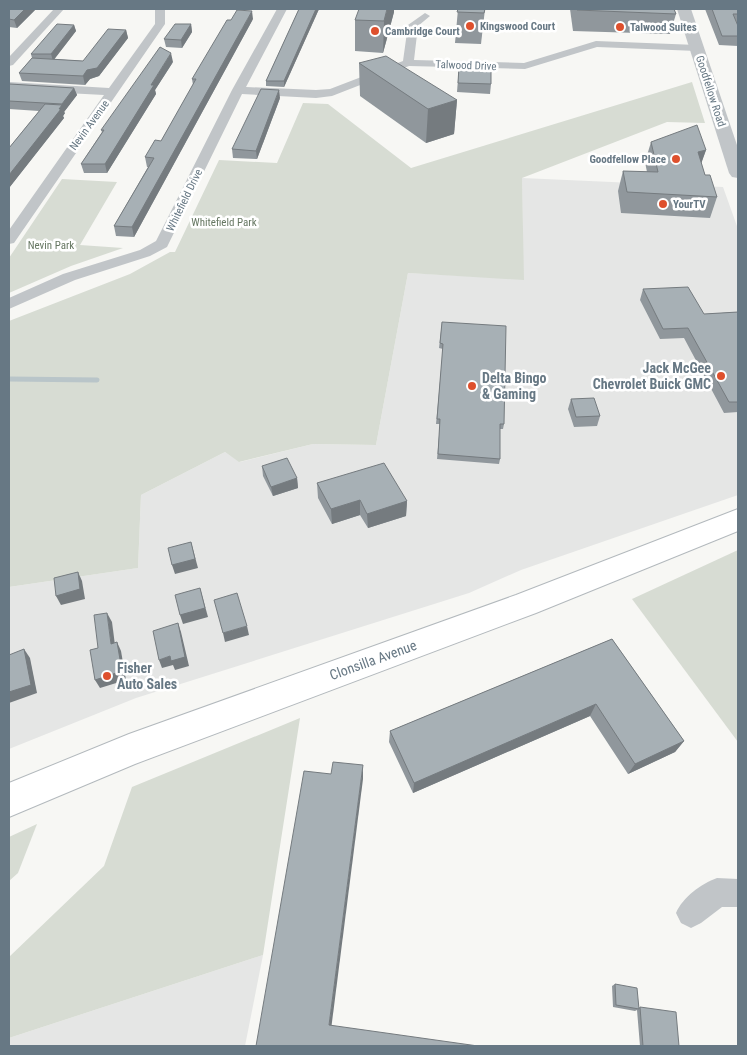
<svg xmlns="http://www.w3.org/2000/svg" width="747" height="1055" viewBox="0 0 747 1055" font-family="'Roboto Condensed',sans-serif">
  <style>
    .built { fill: #e5e6e5 }
    .green { fill: #d7dcd3 }
    .lines { fill: none; stroke-linecap: round; stroke-linejoin: round }
    .stream { stroke: #b9c5c9; stroke-width: 5 }
    .secondary-casing { stroke: #b3b9bd; stroke-width: 2 }
    .minor { fill: #c1c5c8; fill-rule: evenodd }
    .tertiary { fill: #c1c5c8; fill-rule: evenodd }
    .secondary { fill: #fff; fill-rule: evenodd }
    .wall { fill: #90979c }
    .shaded-wall { fill: #757b7f }
    .building { fill: #a7b0b5; stroke: #757b7f }
    .poi-dot { fill: #de502d; stroke: #fff; stroke-width: 2 }
    .labels { text-anchor: middle; stroke-width: 5; stroke-linejoin: round; paint-order: stroke }
    .far-poi-label { font-size: 11px; font-weight: bold; fill: #677884; stroke: #fff; text-anchor: start }
    .far-street-label { font-size: 11px; fill: #677884; stroke: #fff }
    .far-park-label { font-size: 11px; fill: #667762; stroke: #fff }
    .poi-label { font-size: 14px; font-weight: bold; fill: #677884; stroke: #fff; text-anchor: start }
    .street-label { font-size: 14px; fill: #677884; stroke: #fff }
  </style>
  <rect width="100%" height="100%" fill="#f7f7f4"/>
  <!-- built -->
  <g class="built">
    <path d="M522,178L723,187L738,229V495L521,570L469,593L136,698L9,749V587L138,568L141,495L225,452L240,462L313,444L376,445L408,273L523,279Z"/>
    <path d="M263,955L245,1046H9V1038Z"/>
  </g>
  <!-- green -->
  <g class="green">
    <path d="M692,82L705,123L667,122L522,178L524,280L408,273L376,445L313,444L239,462L225,452L141,495L138,568L9,587V321L130,274L170,252H175L219,160L277,163L303,103L328,104L411,168Z"/>
    <path d="M62,179L117,182L80,245L123,248L71,266L9,293V258Z"/>
    <path d="M738,550V742L632,599Z"/>
    <path d="M300,718L263,955L9,1038V957L104,866L132,787Z"/>
    <path d="M37,824L18,873L9,881V837Z"/>
  </g>
  <g class="lines">
    <!-- stream -->
    <path class="stream" d="M9,379L97,380"/>
    <defs>
      <path id="secondary" d="M738,509V531L536,613L135,764L9,817V783L129,734L516,595Z"/>
    </defs>
    <!-- secondary casing -->
    <use href="#secondary" class="secondary-casing"/>
    <!-- minor -->
    <g class="minor">
      <path d="M54,9H64L13,65L9,66V57Z"/>
      <path d="M155,9H165V24L14,243L9,244V230L104,95L9,90V82L109,88L155,24Z"/>
      <path d="M277,9H287L246,87L316,90L330,89L403,61L408,25L425,13L430,16L418,26L414,60L524,63L596,41L697,45L703,48L697,51L597,47L525,69L409,66L332,96L316,98L242,94L167,247L150,256L75,280L9,309V298L63,274L140,250L156,241L232,90Z"/>
      <path d="M717,878L738,879V907H722L701,923L691,928L681,923L676,913C683,897 701,884 717,878Z"/>
    </g>
    <!-- tertiary -->
    <path class="tertiary" d="M677,9H691L738,148V178L732,177L729,173Z"/>
    <!-- secondary -->
    <use href="#secondary" class="secondary"/>
  </g>
  <!-- wall -->
  <g class="wall">
    <path d="M9,9H36L17,28L9,27Z"/>
    <path d="M299,9H319L284,87L266,86V81Z"/>
    <path d="M458,9H485L481,44L455,43Z"/>
    <path d="M570,9H674L676,14L670,34L573,31Z"/>
    <path d="M705,9H738V24H737L738,26V46L719,45Z"/>
    <path d="M394,12L383,53L355,51V20Z"/>
    <path d="M253,19L134,237L116,236L114,226L148,167H147L145,157L161,141L193,85L192,79Z"/>
    <path d="M191,24L192,32L182,48L166,47L164,39Z"/>
    <path d="M74,25L76,31L54,59L83,61L126,30L128,38L99,76L90,79L85,85L22,81L19,73L32,58L31,54Z"/>
    <path d="M173,62L155,90L156,94L107,173H84L81,164L102,132L101,130Z"/>
    <path d="M359,63L457,100L454,134L426,143L360,96Z"/>
    <path d="M459,66L491,84L490,94L457,92Z"/>
    <path d="M9,85L74,88L77,95L64,112L65,113L63,116L64,118L9,188V148L39,111L9,109Z"/>
    <path d="M280,98L257,159L233,158L232,149Z"/>
    <path d="M651,142L706,150L701,163L705,175L717,197L710,218L621,213L618,191L623,171L647,172L645,162Z"/>
    <path d="M643,289L704,314L738,312V412L724,413L684,338L660,339L640,300Z"/>
    <path d="M442,322L504,424L503,429H500V459L499,464L437,459L440,424H436L443,349L439,348Z"/>
    <path d="M571,399L600,416L597,426L574,427L568,409Z"/>
    <path d="M262,466L297,478L298,488L273,496L263,476Z"/>
    <path d="M317,483L407,501L406,516L368,528L360,515L332,524L318,498Z"/>
    <path d="M612,639L684,741L675,752L628,774L590,716L413,793L389,742L390,731Z"/>
    <path d="M615,984L638,1008L640,1007L679,1046H640L637,1010L635,1011L613,1007L612,986Z"/>
  </g>
  <!-- shaded-wall -->
  <g class="shaded-wall">
    <path d="M25,9H36L17,28L14,20Z"/>
    <path d="M316,9H319L284,87V81Z"/>
    <path d="M387,9H394V12L383,53L384,21Z"/>
    <path d="M252,11L253,19L134,237L132,227Z"/>
    <path d="M191,24L192,32L182,48L181,40Z"/>
    <path d="M74,25L76,31L53,61L51,54Z"/>
    <path d="M126,30L128,38L99,76L90,79L85,85L83,76L87,70Z"/>
    <path d="M171,53L173,62L155,90L156,94L107,173L105,164L151,85Z"/>
    <path d="M74,88L77,95L64,112L65,113L63,116L64,118L9,188V175L62,105V104Z"/>
    <path d="M279,90L280,98L257,159L256,151Z"/>
    <path d="M457,100L454,134L426,143L428,109Z"/>
    <path d="M706,150L699,170L698,152Z"/>
    <path d="M297,478L298,488L273,496L271,487Z"/>
    <path d="M360,500V515L332,524L331,509Z"/>
    <path d="M407,501L406,516L368,528L367,514Z"/>
    <path d="M191,542L198,568L175,574L172,565Z"/>
    <path d="M78,572L82,581L85,599L61,605L56,596Z"/>
    <path d="M200,588L208,617L183,624L180,615Z"/>
    <path d="M107,613L112,622L116,653L111,644Z"/>
    <path d="M178,623L181,632L189,666L175,670L173,665L162,668L159,660L170,656Z"/>
    <path d="M247,626L249,635L225,642L223,633Z"/>
    <path d="M117,642L121,651L126,680L100,688L95,680Z"/>
    <path d="M24,649L30,658L37,693L9,703V692Z"/>
    <path d="M596,704L590,716L413,793L414,783Z"/>
    <path d="M684,741L675,752L628,774L635,764Z"/>
    <path d="M363,765V779L331,1030L329,1025Z"/>
  </g>
  <!-- building -->
  <g class="building">
    <path d="M9,9H25L14,20L9,19Z"/>
    <path d="M299,9H316L284,81H266Z"/>
    <path d="M359,9H387L384,21L355,20Z"/>
    <path d="M458,9H485L484,13L457,12Z"/>
    <path d="M576,9H674L676,14L577,10Z"/>
    <path d="M712,9H738V14H733L738,26V36H722Z"/>
    <path d="M237,10L252,11L132,227L114,226L154,158L145,157L155,140L161,141L196,79H192L227,20H231Z"/>
    <path d="M57,24L74,25L51,54H31Z"/>
    <path d="M175,24H191L181,40L164,39Z"/>
    <path d="M108,29L126,30L97,68L87,70L83,76L19,73L32,58L83,61Z"/>
    <path d="M160,47L171,53L151,85H154L105,164H81L104,130H101Z"/>
    <path d="M386,56L457,100L428,109L359,63Z"/>
    <path d="M459,66L491,68V84L458,83Z"/>
    <path d="M10,84L74,88L62,104L9,101V85Z"/>
    <path d="M261,89L279,90L256,151L232,149Z"/>
    <path d="M45,104L62,105L59,109H61L9,175V148Z"/>
    <path d="M697,125L706,150L698,152L705,175H710L717,197L627,192L623,171L658,172L651,142Z"/>
    <path d="M688,287L704,314L738,312V402H729L688,328L663,329L643,289Z"/>
    <path d="M442,322L506,326L504,424H500V459L438,454L440,419H437L443,344L440,343Z"/>
    <path d="M594,398L600,416L576,417L571,399Z"/>
    <path d="M287,458L297,478L271,487L262,466Z"/>
    <path d="M384,463L407,501L367,514L360,500L331,509L317,483Z"/>
    <path d="M191,542L195,559L172,565L168,548Z"/>
    <path d="M78,572L80,589L56,596L54,578Z"/>
    <path d="M200,588L205,608L180,615L175,595Z"/>
    <path d="M237,593L247,626L223,633L214,600Z"/>
    <path d="M107,613L111,644L117,642L122,671L95,680L90,650L98,648L94,615Z"/>
    <path d="M178,623L185,657L171,661L170,656L159,660L153,631Z"/>
    <path d="M612,639L684,741L635,764L596,704L414,783L390,731Z"/>
    <path d="M24,649L31,685L9,692V655Z"/>
    <path d="M333,762L363,765L329,1025L478,1046H256L304,771L331,774Z"/>
    <path d="M615,984L637,988L639,1009L616,1005Z"/>
    <path d="M640,1007L676,1012L679,1046H643Z"/>
  </g>
  <!-- markers -->
  <g class="poi-dot">
    <circle cx="470" cy="26" r="5"/>
    <circle cx="620" cy="27" r="5"/>
    <circle cx="375" cy="31" r="5"/>
    <circle cx="676" cy="159" r="5"/>
    <circle cx="663" cy="204" r="5"/>
    <circle cx="721" cy="376" r="5"/>
    <circle cx="472" cy="386" r="5"/>
    <circle cx="107" cy="676" r="5"/>
  </g>
  <g class="labels">
    <!-- far-poi labels -->
    <g class="far-poi-label">
      <text x="480" y="30">Kingswood Court</text>
      <text x="630" y="31">Talwood Suites</text>
      <text x="385" y="35">Cambridge Court</text>
      <text x="666" y="163" text-anchor="end">Goodfellow Place</text>
      <text x="673" y="208">YourTV</text>
    </g>
    <!-- far-street labels -->
    <g class="far-street-label">
      <text transform="translate(466 65) rotate(2)" y="4">Talwood Drive</text>
      <text transform="translate(711 91) rotate(72)" y="4">Goodfellow Road</text>
      <text transform="translate(89 125) rotate(-54)" y="4">Nevin Avenue</text>
      <text transform="translate(184 200) rotate(-64)" y="4">Whitefield Drive</text>
    </g>
    <!-- far-park labels -->
    <g class="far-park-label">
      <text x="224" y="226">Whitefield Park</text>
      <text x="51" y="249">Nevin Park</text>
    </g>
    <!-- poi labels -->
    <g class="poi-label">
      <text x="711" y="373" text-anchor="end">Jack McGee<tspan x="711" dy="16">Chevrolet Buick GMC</tspan></text>
      <text x="482" y="383">Delta Bingo<tspan x="482" dy="16">&amp; Gaming</tspan></text>
      <text x="117" y="673">Fisher<tspan x="117" dy="16">Auto Sales</tspan></text>
    </g>
    <!-- street labels -->
    <g class="street-label">
      <text transform="translate(373 660) rotate(-20)" y="5">Clonsilla Avenue</text>
    </g>
  </g>
  <!-- border -->
  <rect width="747" height="1055" fill="none" stroke="#677884" stroke-width="20"/>
</svg>
